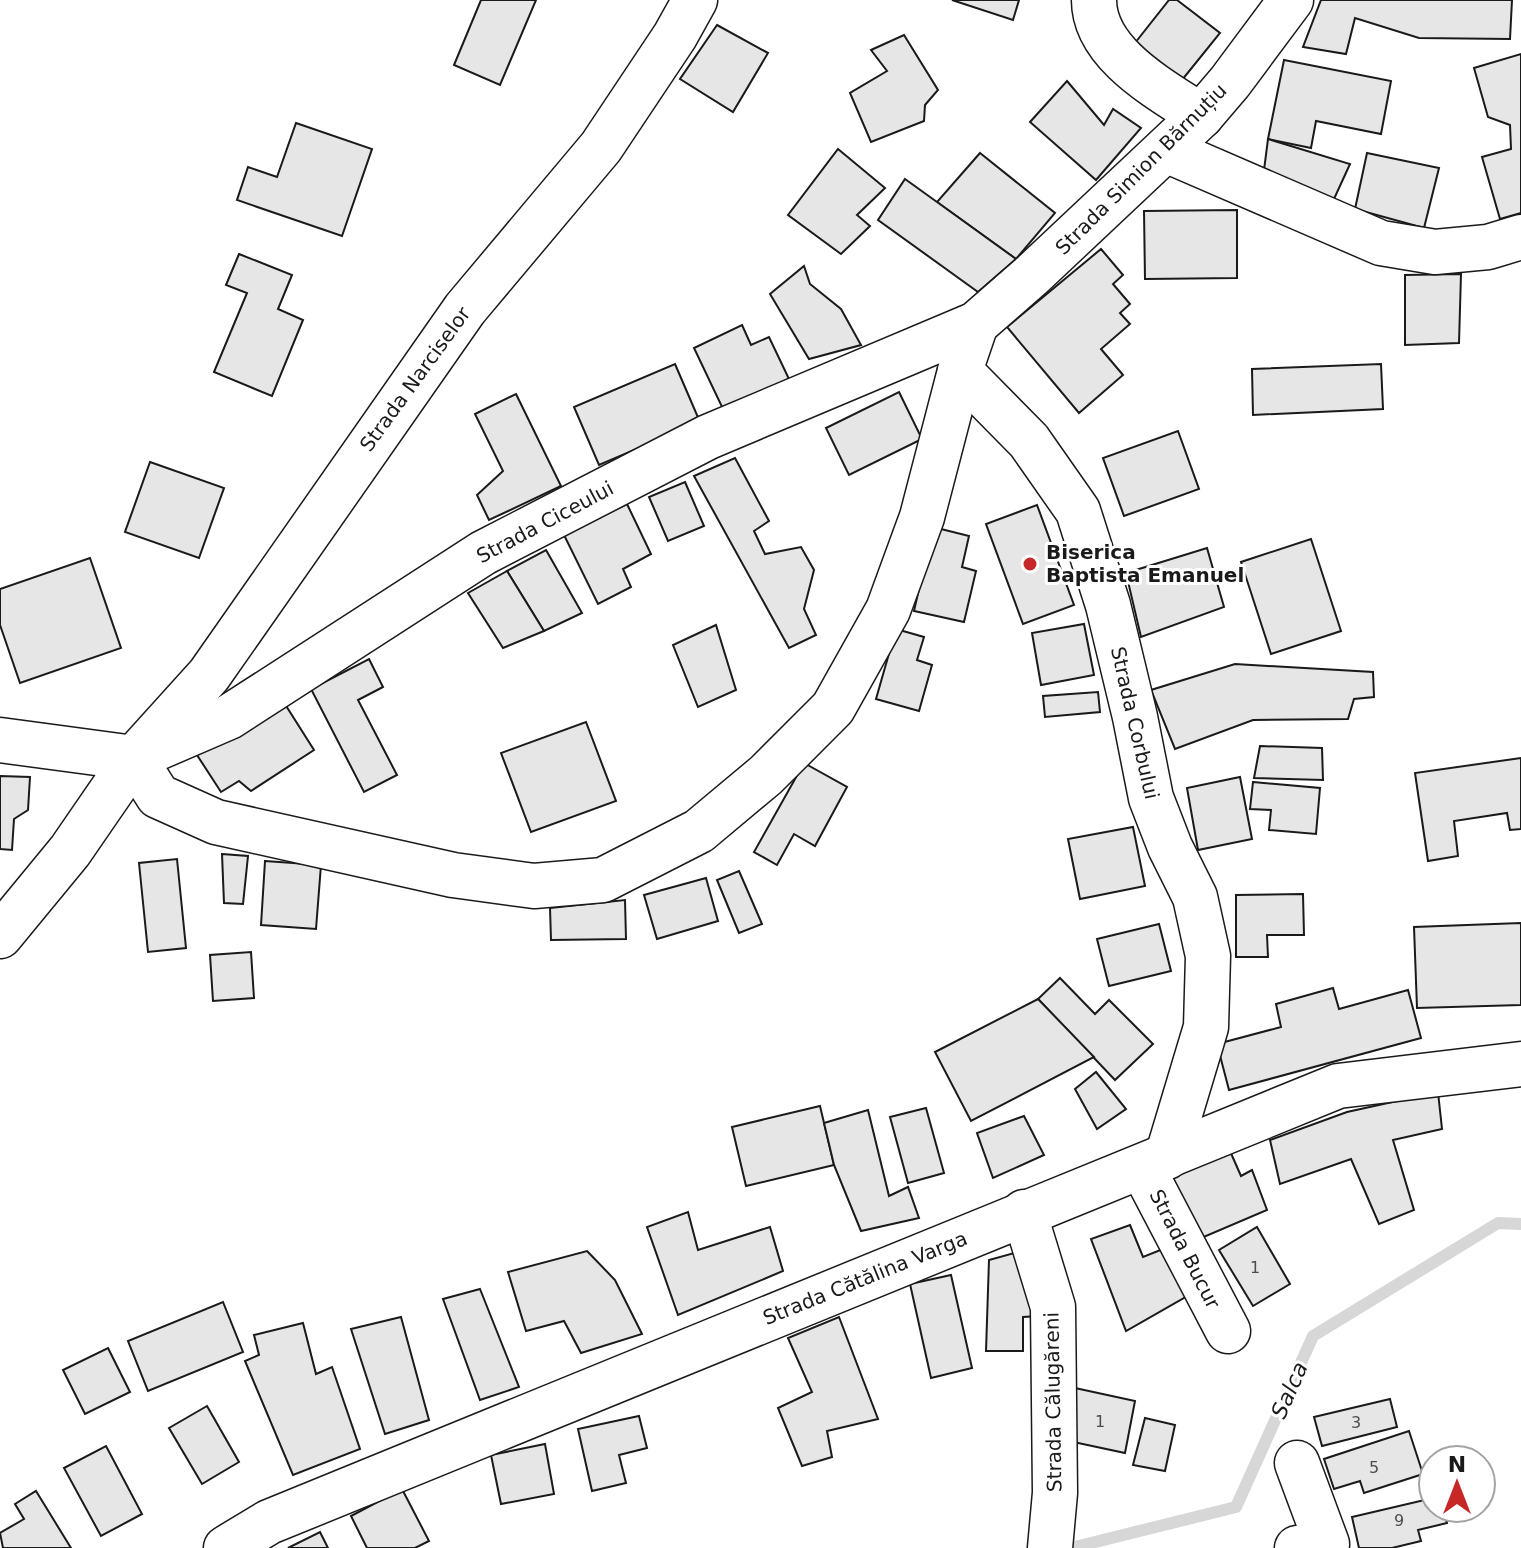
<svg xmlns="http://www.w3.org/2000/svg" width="1521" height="1548" viewBox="0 0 1521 1548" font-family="'DejaVu Sans',sans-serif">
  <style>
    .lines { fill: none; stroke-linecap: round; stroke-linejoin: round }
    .stream { stroke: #d7d7d7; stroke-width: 12 }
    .building { fill: #e6e6e6; stroke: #1a1a1a; stroke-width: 2 }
    .minor-casing { stroke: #1a1a1a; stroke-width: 47 }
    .major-casing { stroke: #1a1a1a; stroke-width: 47 }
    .minor { stroke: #fff; stroke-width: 44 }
    .major { stroke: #fff; stroke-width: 44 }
    .poi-dot { fill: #c62828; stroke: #fff; stroke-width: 3 }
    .labels { text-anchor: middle; stroke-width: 6; stroke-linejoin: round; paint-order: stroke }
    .number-label { font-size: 16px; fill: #4d4d4d }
    .street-label { font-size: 20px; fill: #1a1a1a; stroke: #fff }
    .poi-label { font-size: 20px; font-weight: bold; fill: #1a1a1a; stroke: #fff; text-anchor: start }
    .water-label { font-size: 22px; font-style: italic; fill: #1a1a1a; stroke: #fff }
  </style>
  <rect width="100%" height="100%" fill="#fff"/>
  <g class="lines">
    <!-- stream -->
    <path class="stream" d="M1071,1548L1236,1507L1313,1336L1498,1223L1521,1224"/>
  </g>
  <!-- building -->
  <g class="building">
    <path d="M481,0H536L500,85L454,65Z"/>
    <path d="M952,0H1019L1013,20Z"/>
    <path d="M1169,0H1177L1220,33L1182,80L1135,43Z"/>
    <path d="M1321,0H1512L1510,39L1419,38L1355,18L1346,54L1303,47Z"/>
    <path d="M717,25L768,53L733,112L680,79Z"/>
    <path d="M904,35L938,90L925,105L924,121L871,142L850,93L887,71L871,50Z"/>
    <path d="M1521,54V213L1500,219L1482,157L1511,149L1510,125L1488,117L1474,68Z"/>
    <path d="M1284,60L1391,81L1381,134L1316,121L1311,148L1268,139Z"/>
    <path d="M1067,81L1104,125L1113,109L1141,128L1096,180L1030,122Z"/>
    <path d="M296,123L372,149L342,236L237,200L248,167L277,177Z"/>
    <path d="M1268,139L1350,164L1334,199L1264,170Z"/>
    <path d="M838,149L885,188L857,215L870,226L841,254L788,215Z"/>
    <path d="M980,153L1055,213L1016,259L937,202Z"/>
    <path d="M1367,153L1439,168L1424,228L1355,209Z"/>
    <path d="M905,179L937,202L1016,259L978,292L878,220Z"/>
    <path d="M1237,210V278L1145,279L1144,211Z"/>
    <path d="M1101,249L1123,275L1113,284L1130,304L1120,313L1130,324L1101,349L1123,375L1079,413L1007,327Z"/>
    <path d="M239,254L292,275L278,309L303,320L272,396L214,372L247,293L226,285Z"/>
    <path d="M804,266L810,284L841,309L861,345L809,359L770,294Z"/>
    <path d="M1461,274L1459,343L1405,345V275Z"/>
    <path d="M742,325L751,345L769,337L789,379L723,409L694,348Z"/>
    <path d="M675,364L700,422L599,465L574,407Z"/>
    <path d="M1381,364L1383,409L1253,415L1252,369Z"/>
    <path d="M899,392L922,439L849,475L826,428Z"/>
    <path d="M516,394L561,486L489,520L477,495L503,471L475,414Z"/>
    <path d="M1178,431L1199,489L1124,516L1103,458Z"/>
    <path d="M735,458L769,521L754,531L765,554L801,547L814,570L804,609L816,635L789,648L694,476Z"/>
    <path d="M150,462L224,488L199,558L125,532Z"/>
    <path d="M685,482L704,526L668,541L649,497Z"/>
    <path d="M627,504L651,554L623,569L631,587L598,604L564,535Z"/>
    <path d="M1037,505L1074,605L1023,624L986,524Z"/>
    <path d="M933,527L969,536L962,567L976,571L964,622L914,611Z"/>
    <path d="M1311,539L1341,631L1271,654L1241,562Z"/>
    <path d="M1207,548L1224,607L1141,637L1126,573Z"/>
    <path d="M546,550L582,613L544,631L507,571Z"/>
    <path d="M90,558L121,648L20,683L0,625V589Z"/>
    <path d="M507,571L544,631L503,648L468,593Z"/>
    <path d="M1084,624L1094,675L1041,685L1032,633Z"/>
    <path d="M716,625L736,690L698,707L673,645Z"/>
    <path d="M896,629L924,637L917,660L932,665L919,711L876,699Z"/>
    <path d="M369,659L383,687L358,700L397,775L364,792L311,689Z"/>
    <path d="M1235,664L1373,672L1374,697L1354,699L1348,719L1253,720L1175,749L1151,690Z"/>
    <path d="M1098,692L1100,712L1045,717L1043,696Z"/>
    <path d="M283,701L314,750L251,791L239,781L221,792L197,755Z"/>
    <path d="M586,722L616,801L531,832L501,753Z"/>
    <path d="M1260,746L1322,748L1323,780L1254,778Z"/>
    <path d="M1521,758V829L1510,830L1507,813L1454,821L1458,856L1428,861L1415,773Z"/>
    <path d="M804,763L847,787L815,846L794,834L777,865L754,852Z"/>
    <path d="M0,776L30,777L28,810L14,819L12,850L0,849Z"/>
    <path d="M1240,777L1252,839L1198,850L1187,788Z"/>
    <path d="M1253,782L1320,788L1316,834L1269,830L1271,810L1250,809Z"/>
    <path d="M1133,827L1145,886L1080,899L1068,839Z"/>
    <path d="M222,854L248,856L243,904L224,903Z"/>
    <path d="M177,859L186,948L148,952L139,863Z"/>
    <path d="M265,861L321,865L316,929L261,925Z"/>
    <path d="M739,871L762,924L739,933L717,880Z"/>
    <path d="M706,878L718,921L657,939L644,895Z"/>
    <path d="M1303,894L1304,935H1267L1268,957H1236V895Z"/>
    <path d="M625,900L626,939L551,940L550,908Z"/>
    <path d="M1521,923V1005L1417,1008L1414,927Z"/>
    <path d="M1159,924L1171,971L1109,986L1097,939Z"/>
    <path d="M251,952L254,998L213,1001L210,955Z"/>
    <path d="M1060,978L1095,1014L1109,1000L1153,1044L1115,1080L1038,999Z"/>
    <path d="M1333,988L1339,1009L1408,990L1421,1038L1229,1090L1217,1044L1281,1027L1276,1004Z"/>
    <path d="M1038,999L1094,1057L971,1121L935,1052Z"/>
    <path d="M1096,1072L1126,1109L1097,1129L1075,1089Z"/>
    <path d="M1438,1092L1442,1129L1393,1140L1414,1210L1379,1224L1351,1159L1280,1184L1270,1140L1347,1112Z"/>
    <path d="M820,1106L834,1165L746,1186L732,1127Z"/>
    <path d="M926,1108L944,1173L908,1183L890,1117Z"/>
    <path d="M868,1110L889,1196L908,1187L919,1218L861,1231L834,1165L824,1123Z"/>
    <path d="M1024,1116L1044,1155L993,1178L977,1133Z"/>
    <path d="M1230,1151L1241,1176L1252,1170L1267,1210L1199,1239L1164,1180Z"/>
    <path d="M688,1212L698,1250L770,1227L783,1271L678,1315L647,1227Z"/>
    <path d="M1130,1225L1143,1257L1168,1247L1189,1295L1126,1331L1091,1239Z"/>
    <path d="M1257,1227L1290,1284L1253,1306L1219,1250Z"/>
    <path d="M1029,1249L1040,1316L1023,1317V1351H986L989,1260Z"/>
    <path d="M587,1251L615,1280L642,1334L581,1353L564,1321L526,1331L508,1272Z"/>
    <path d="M951,1275L972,1368L931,1378L910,1284Z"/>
    <path d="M480,1289L519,1387L480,1400L443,1299Z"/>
    <path d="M223,1302L243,1352L148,1391L128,1341Z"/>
    <path d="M401,1317L429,1420L385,1434L351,1329Z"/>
    <path d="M839,1317L878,1419L827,1431L832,1457L802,1466L778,1408L812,1392L788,1338Z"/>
    <path d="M303,1323L316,1374L332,1367L360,1449L293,1475L245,1361L259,1355L254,1335Z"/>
    <path d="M108,1348L130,1392L85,1414L63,1370Z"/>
    <path d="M1075,1388L1135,1401L1125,1453L1064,1440Z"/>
    <path d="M1390,1399L1397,1427L1322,1446L1314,1417Z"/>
    <path d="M207,1406L239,1462L202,1484L169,1428Z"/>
    <path d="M639,1416L647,1448L619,1455L626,1483L592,1491L578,1429Z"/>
    <path d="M1145,1418L1175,1425L1165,1471L1133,1465Z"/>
    <path d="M1409,1431L1423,1474L1364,1493L1360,1481L1334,1489L1324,1459Z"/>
    <path d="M545,1444L554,1494L501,1504L491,1455Z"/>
    <path d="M106,1446L142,1514L101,1536L64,1468Z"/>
    <path d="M402,1489L429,1541L415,1548H367L351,1516Z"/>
    <path d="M36,1491L71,1548H3L0,1533L24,1519L15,1504Z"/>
    <path d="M1433,1498V1508H1443L1447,1523L1418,1530L1421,1541L1392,1548H1359L1352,1517Z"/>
    <path d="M320,1532L328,1548H288Z"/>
  </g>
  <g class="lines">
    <defs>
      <g id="minor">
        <path d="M1094,0C1094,54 1160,89 1201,116"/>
        <path d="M1166,150L1381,243L1435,252L1488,247L1521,237"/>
        <path d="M960,371L1029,441L1078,511L1108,605L1135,717L1151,798L1170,847L1195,897L1208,956L1206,1027L1167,1157"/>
        <path d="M0,740L134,758"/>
        <path d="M134,758L229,717L483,553L708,437L976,324L1031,276L1201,116L1230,82L1291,0"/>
        <path d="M134,758L158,796L216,822L453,875L534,886L603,880L699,831L766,775L833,708L888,610L922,517L960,371L976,324"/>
        <path d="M0,936L70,851L134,758L209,675L465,309L601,147L675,36L695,0"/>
        <path d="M1142,1167L1228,1331"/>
        <path d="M1024,1212L1053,1307L1055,1493L1050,1548"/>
        <path d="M1297,1463L1327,1544L1297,1548"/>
      </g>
      <path id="major" d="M226,1548L269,1522L1338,1086L1521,1064"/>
    </defs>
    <!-- minor casing -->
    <use href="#minor" class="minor-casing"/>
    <!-- major casing -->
    <use href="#major" class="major-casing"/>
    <!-- minor -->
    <use href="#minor" class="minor"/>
    <!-- major -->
    <use href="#major" class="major"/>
  </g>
  <!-- markers -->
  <circle class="poi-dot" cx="1030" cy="564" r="8"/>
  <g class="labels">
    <!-- number labels -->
    <g class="number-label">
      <text x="1255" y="1273">1</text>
      <text x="1100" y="1427">1</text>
      <text x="1356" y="1428">3</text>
      <text x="1374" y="1473">5</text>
      <text x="1399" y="1526">9</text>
    </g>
    <!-- street labels -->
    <g class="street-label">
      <text transform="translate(1141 169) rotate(-45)" y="7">Strada Simion Bărnuțiu</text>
      <text transform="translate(415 379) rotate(-54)" y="7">Strada Narciselor</text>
      <text transform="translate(545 522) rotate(-28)" y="7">Strada Ciceului</text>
      <text transform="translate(1135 723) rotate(77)" y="7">Strada Corbului</text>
      <text transform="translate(1185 1249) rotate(63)" y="7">Strada Bucur</text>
      <text transform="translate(865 1278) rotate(-22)" y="7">Strada Cătălina Varga</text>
      <text transform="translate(1053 1402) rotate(-91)" y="7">Strada Călugăreni</text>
    </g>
    <!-- poi labels -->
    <g class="poi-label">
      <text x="1046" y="559">Biserica<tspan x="1046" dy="23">Baptista Emanuel</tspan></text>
    </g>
    <!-- water labels -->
    <g class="water-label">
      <text transform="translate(1289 1390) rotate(-66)" y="8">Salca</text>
    </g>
  </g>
  <!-- north arrow -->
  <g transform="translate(1457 1484)"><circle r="38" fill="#ffffff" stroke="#a3a3a3" stroke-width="2"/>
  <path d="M0-6L14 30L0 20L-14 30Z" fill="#c62828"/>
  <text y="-12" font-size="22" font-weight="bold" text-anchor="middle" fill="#1a1a1a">N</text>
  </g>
</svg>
